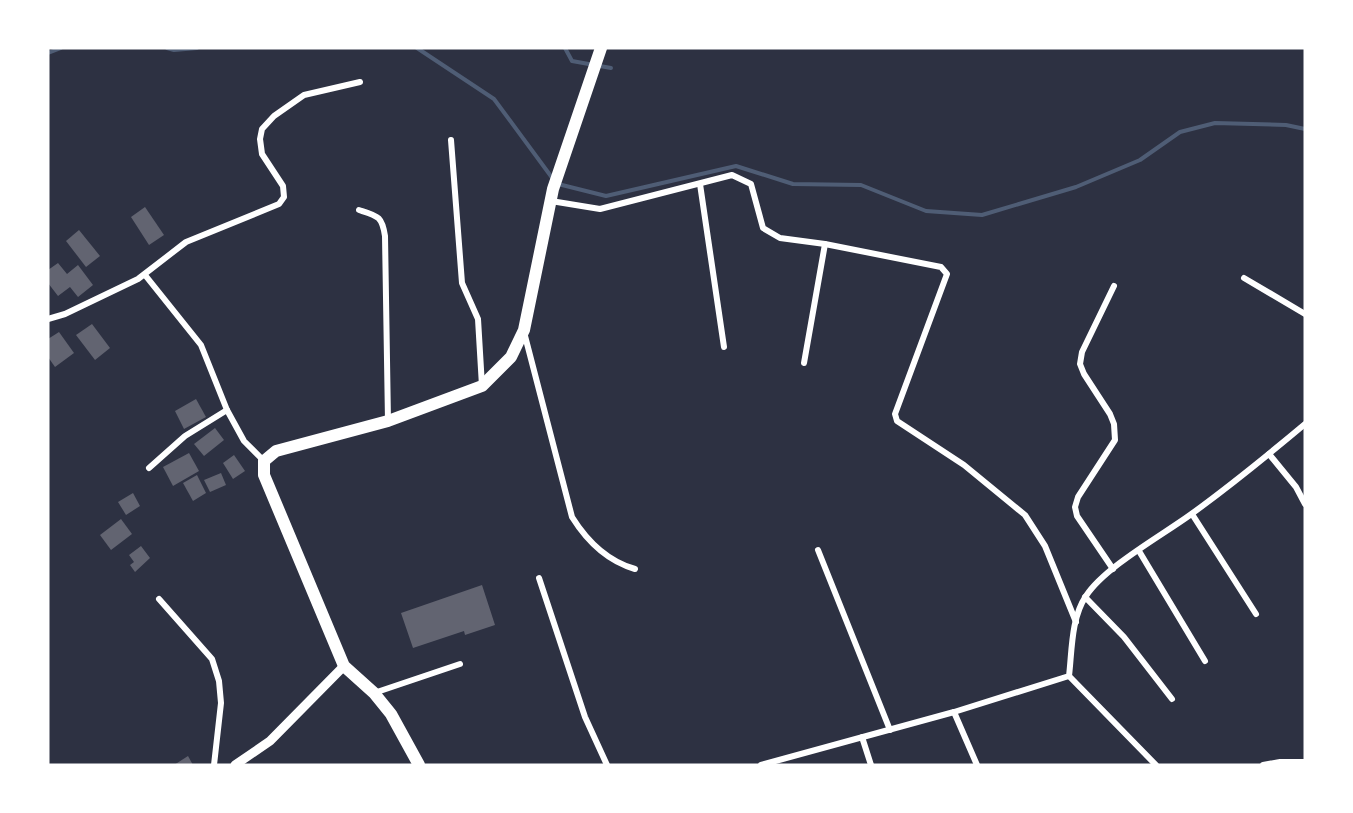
<svg xmlns="http://www.w3.org/2000/svg" width="1353" height="813" viewBox="0 0 1353 813" font-family="Jost,sans-serif">
  <style>
    .lines { fill: none; stroke-linecap: round; stroke-linejoin: round }
    .stream { stroke: #4f5d75; stroke-width: 4 }
    .building { fill: #626471 }
    .minor { stroke: #fff; stroke-width: 6 }
    .tertiary { stroke: #fff; stroke-width: 9 }
    .primary { stroke: #fff; stroke-width: 12 }
  </style>
  <rect width="100%" height="100%" fill="#2d3142"/>
  <g class="lines">
    <!-- stream -->
    <g class="stream">
      <path d="M167,48L174,50L197,48"/>
      <path d="M417,48L494,99L553,179"/>
      <path d="M565,48L572,61L611,68"/>
      <path d="M48,53L61,48"/>
      <path d="M558,184L606,196L736,166L793,184L861,185L926,211L982,215L1076,187L1140,160L1180,132L1215,123L1286,125L1305,129"/>
    </g>
  </g>
  <!-- building -->
  <g class="building">
    <path d="M145,207L164,235L149,245L131,217Z"/>
    <path d="M79,230L100,256L86,267L66,241Z"/>
    <path d="M58,263L67,274L78,265L93,285L78,297L70,287L58,296L48,283V270Z"/>
    <path d="M92,324L110,348L95,360L76,335Z"/>
    <path d="M59,332L74,353L55,367L48,357V339Z"/>
    <path d="M196,399L206,417L184,429L175,411Z"/>
    <path d="M215,428L224,440L204,456L194,444Z"/>
    <path d="M189,453L199,471L173,486L163,467Z"/>
    <path d="M234,455L245,471L233,479L223,463Z"/>
    <path d="M221,473L226,485L210,492L204,480Z"/>
    <path d="M197,475L206,493L193,501L183,483Z"/>
    <path d="M133,493L140,506L126,515L118,502Z"/>
    <path d="M121,519L132,534L111,550L100,535Z"/>
    <path d="M141,546L150,558L135,572L130,565L134,562L129,555Z"/>
    <path d="M482,585L495,625L465,635L464,631L413,648L401,613Z"/>
    <path d="M188,756L193,765H174Z"/>
  </g>
  <g class="lines">
    <!-- minor -->
    <g class="minor">
      <path d="M451,140L462,283L478,319L482,386"/>
      <path d="M700,184L724,347"/>
      <path d="M551,201L600,209L732,175L751,184L763,228L780,238L825,244L941,267L947,274L895,414L897,421L964,465L1025,515L1045,546L1076,622"/>
      <path d="M359,210C378,216 382,216 385,236L388,421"/>
      <path d="M145,275L201,345L227,410L244,441L264,461"/>
      <path d="M1244,278L1305,314"/>
      <path d="M48,319L65,314L138,279L186,242L279,204L284,197L283,186L262,154L260,139L262,129L274,116L304,95L360,82"/>
      <path d="M524,332L572,517C587,541 607,561 635,569"/>
      <path d="M804,363L825,244"/>
      <path d="M1269,454L1296,487L1305,504"/>
      <path d="M149,468L185,436L227,410"/>
      <path d="M1192,514L1256,614"/>
      <path d="M818,550L890,730"/>
      <path d="M1139,551L1205,661"/>
      <path d="M1113,569L1077,516L1075,507L1078,497L1115,440L1114,424L1110,414L1084,374L1080,364L1082,352L1114,286"/>
      <path d="M539,578L585,717L607,765"/>
      <path d="M1085,597L1124,637L1172,699"/>
      <path d="M159,599L212,659L219,681L221,703L214,765"/>
      <path d="M1069,676L1156,765"/>
      <path d="M374,693L460,664"/>
      <path d="M954,712L977,765"/>
      <path d="M862,737L871,765"/>
      <path d="M761,765L954,712L1069,676C1072,651 1071,618 1086,596C1105,567 1161,536 1190,515C1230,486 1268,455 1305,424"/>
      <path d="M1263,765L1280,762H1305"/>
    </g>
    <!-- tertiary -->
    <path class="tertiary" d="M235,765L270,741L344,666"/>
    <!-- primary -->
    <path class="primary" d="M419,765L391,714L374,693L344,666L264,475V461L276,451L388,421L482,386L511,357L524,330L553,189L601,48"/>
  </g>
  <!-- border -->
  <rect width="1353" height="813" fill="none" stroke="#ffffff" stroke-width="99"/>
</svg>
